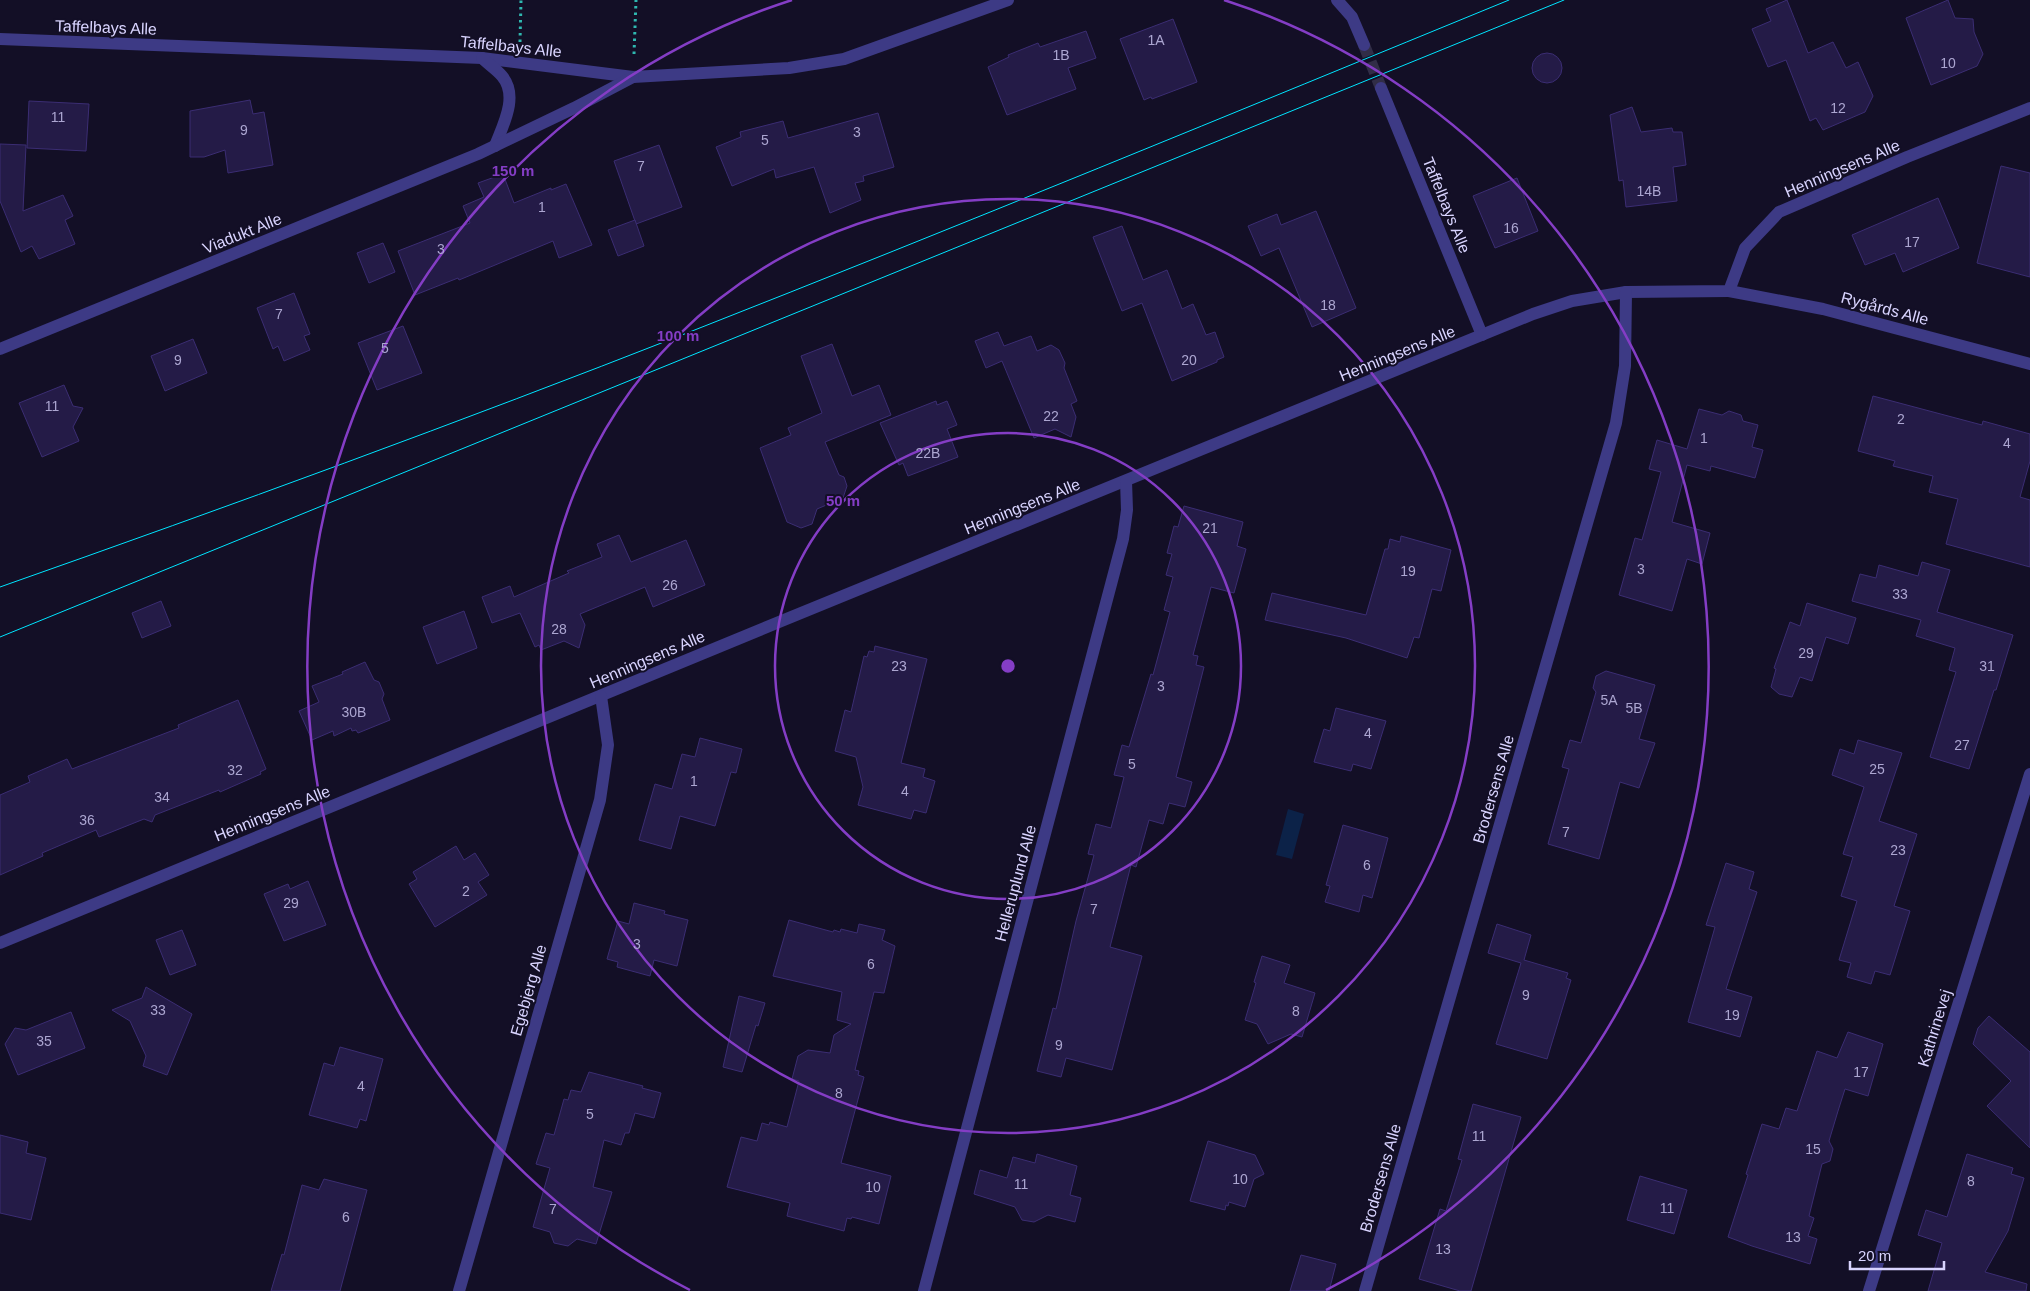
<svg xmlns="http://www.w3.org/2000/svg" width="2030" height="1291" viewBox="0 0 2030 1291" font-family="Arial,sans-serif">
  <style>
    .water { fill: #0c2248 }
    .building { fill: #241b47; stroke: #3b2d73 }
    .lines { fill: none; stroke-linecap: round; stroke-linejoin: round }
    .minor-tunnel { stroke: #312d47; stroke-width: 12; stroke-dasharray: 12 6; stroke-linecap: butt }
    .path { stroke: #2fb8b0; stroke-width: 3; stroke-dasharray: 2.5 4; stroke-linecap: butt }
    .minor { stroke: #3d3a85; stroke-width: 12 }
    .tram { stroke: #00e5ff; stroke-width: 1 }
    .ring { fill: none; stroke: #843dc5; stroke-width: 2.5 }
    .labels { text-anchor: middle; stroke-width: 4; stroke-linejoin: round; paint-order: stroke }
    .number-label { font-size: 14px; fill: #aca6d1 }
    .street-label { font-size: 16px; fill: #d9d4ff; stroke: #130f26 }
    .centre { fill: #843dc5; stroke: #130f26; stroke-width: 2.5 }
    .ring-label { font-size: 15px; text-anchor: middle; font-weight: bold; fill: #843dc5; stroke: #130f26; stroke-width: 4; stroke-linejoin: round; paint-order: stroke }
  </style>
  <rect width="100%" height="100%" fill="#130f26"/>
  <!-- water -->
  <path class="water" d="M1288,809L1304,814L1292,859L1276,855Z"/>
  <!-- building -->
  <g class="building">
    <path d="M1787,0L1808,53L1833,42L1846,68L1858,62L1873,96L1865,112L1823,130L1816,118L1810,121L1786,60L1768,67L1752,29L1771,21L1766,9Z"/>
    <path d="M1948,0L1955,18L1973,19L1974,32L1983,54L1977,66L1931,85L1906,18Z"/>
    <path d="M1173,19L1197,82L1152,99L1151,97L1144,100L1120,39Z"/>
    <path d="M1086,31L1096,58L1068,68L1076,89L1007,115L988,67L1009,57L1008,55L1038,43L1040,47Z"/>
    <circle cx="1547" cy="68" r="15"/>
    <path d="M250,100L253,114L264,112L273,165L228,173L225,150L204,157H190V111Z"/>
    <path d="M29,101L89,104L86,151L27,148Z"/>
    <path d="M1632,107L1641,132L1672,128L1673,132H1682L1686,165L1673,167L1677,201L1626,207L1623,180L1619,181L1610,115Z"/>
    <path d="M878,113L894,167L863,176L864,181L855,183L861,200L830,213L814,167L776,178L774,169L732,186L716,147L741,137L740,132L783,121L788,138Z"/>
    <path d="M0,144L26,145L23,211L63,195L73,216L65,220L75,244L39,259L32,246L21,252L0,201Z"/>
    <path d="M659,145L682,207L636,224L614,161Z"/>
    <path d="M2001,166L2030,173V277L1977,263Z"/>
    <path d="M503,174L514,203L551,188V190L566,184L592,245L559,258L553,241L459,280L458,278L415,295L398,251L470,223L463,206L484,197L478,183Z"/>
    <path d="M1517,178L1538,231L1495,248L1473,196Z"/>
    <path d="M1938,198L1959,248L1903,272L1895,253L1865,265L1852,235Z"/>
    <path d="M1316,211L1356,308L1312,327L1279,248L1261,256L1248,226L1277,214L1281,225Z"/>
    <path d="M635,220L644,246L618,256L608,230Z"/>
    <path d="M1122,226L1143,280L1167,270L1182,309L1193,304L1206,335L1215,332L1224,357L1217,360V362L1172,381L1142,303L1122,311L1093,237Z"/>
    <path d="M383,243L395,272L369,283L357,253Z"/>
    <path d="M294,293L310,334L304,336L310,350L284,361L278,346L273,349L257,308Z"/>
    <path d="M403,326L422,373L377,390L358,343Z"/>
    <path d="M998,332L1004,346L1031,336L1037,351L1051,345L1059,350L1065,363L1064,368L1077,401L1071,404L1076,417L1071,437L1055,429L1034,438L1002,361L986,368L975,341Z"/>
    <path d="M193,339L207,373L165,391L151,356Z"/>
    <path d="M832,344L852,396L879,385L891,415L825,442L839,475L844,477L847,486L843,498L817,509L812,524L801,528L787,522L760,448L791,435L788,428L822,413L801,356Z"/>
    <path d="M64,385L73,406L83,408L73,427L79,441L42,457L19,403Z"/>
    <path d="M1873,396L1982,425L1983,421L2030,434V461L2020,497L2030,500V567L1946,544L1958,499L1929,492L1933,476L1893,466L1895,461L1858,451Z"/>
    <path d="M936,401L937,405L947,401L957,425L947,429L958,457L908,476L903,463L899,465L880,423Z"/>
    <path d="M1699,409L1722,415L1729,411L1741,415L1743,421L1758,425L1752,447L1763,450L1755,478L1711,466L1710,471L1687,465L1672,522L1710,533L1702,564L1687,559L1672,611L1619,595L1635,538L1642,540L1661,472L1649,469L1657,440L1687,449Z"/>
    <path d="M1184,506L1243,522L1237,546L1246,549L1234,593L1211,587L1193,655L1198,656L1196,665L1204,667L1176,777L1192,782L1185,807L1169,803L1163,824L1149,820L1136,867L1131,865L1110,947L1142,956L1112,1070L1066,1058L1061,1077L1037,1071L1053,1008L1056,1009L1076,921L1089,874L1094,855L1088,854L1096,824L1111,828L1124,777L1114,775L1122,745L1129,747L1151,674L1153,675L1170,612L1164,610L1173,577L1166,575L1172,554L1167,553L1174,526L1178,527Z"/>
    <path d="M619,535L631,562L686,540L705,585L653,607L645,587L580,614L585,625L579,648L564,641L541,650L539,645L535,647L520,613L492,623L482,597L510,586L514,597L569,573L567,571L602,557L597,544Z"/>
    <path d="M1401,536L1451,550L1441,591L1432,589L1419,638L1414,637L1407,658L1346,638L1265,620L1272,593L1366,615L1385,549H1388L1390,539L1400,542Z"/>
    <path d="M1922,562L1950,570L1937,612L2013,635L1996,690H1994L1969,769L1930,757L1956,672L1949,670L1955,648L1916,636L1921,620L1852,601L1860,574L1876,578L1879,565L1918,576Z"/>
    <path d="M161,601L171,626L142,638L132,613Z"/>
    <path d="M1807,603L1856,618L1848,644L1826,637L1812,681L1800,677L1792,697L1779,694L1771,687L1776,669L1774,668L1790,622L1800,626Z"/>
    <path d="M464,611L477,648L437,664L423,627Z"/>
    <path d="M875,646L927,659L901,763L925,769L923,777L935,781L926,813L914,810L911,819L858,805L863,787L856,757L835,751L845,710L851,712L864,656L867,657L869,651L874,652Z"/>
    <path d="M365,662L374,680L379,682L384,694L382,699L390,720L358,733L356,730L352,731L351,728L334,736L333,731L312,740L299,711L319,702L312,686L343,674L342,672Z"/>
    <path d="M1606,671L1655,685L1639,739L1655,743L1639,788L1620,782L1599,859L1548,844L1569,769L1562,767L1570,740L1581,743L1596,692L1593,688L1596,676Z"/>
    <path d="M238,700L266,769L260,772L261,774L220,792L219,790L155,815L152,822L144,819L99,837L96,830L42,853L43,856L0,875V795L30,782L28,776L67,759L72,769L179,728L178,725Z"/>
    <path d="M1336,708L1386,721L1371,769L1353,764L1351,771L1314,762L1324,729L1330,731Z"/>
    <path d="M700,738L742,749L736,773L731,772L715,826L680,816L671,849L639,840L655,784L672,789L682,754L695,757Z"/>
    <path d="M1858,740L1902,753L1879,821L1917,834L1894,906L1910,911L1890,975L1875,971L1871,984L1847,977L1851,963L1839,960L1857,901L1841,896L1853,857L1843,854L1864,787L1832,775L1840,749L1854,754Z"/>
    <path d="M1343,825L1388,838L1372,898L1363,895L1359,912L1325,902L1330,886L1326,885Z"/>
    <path d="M456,846L464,860L475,853L489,875L478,882L487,895L435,927L409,884L417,879L413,872Z"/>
    <path d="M1726,863L1754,872L1749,889L1757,892L1726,989L1752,997L1740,1037L1688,1022L1715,927L1706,925Z"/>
    <path d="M308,881L326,925L284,941L264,894L288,884L290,889Z"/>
    <path d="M634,903L665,911L664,914L688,920L677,966L654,960L650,976L617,967L618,962L607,959L618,921L629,924Z"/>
    <path d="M789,920L833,932L834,930L840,932L841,929L857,933L859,924L885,930L882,940L895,946L884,993L874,992L855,1070L859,1071L858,1075L864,1077L841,1163L891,1176L879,1224L852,1217L851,1219L847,1218L844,1231L787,1216L790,1203L727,1187L741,1137L757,1141L762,1123L769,1125L770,1122L787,1127L799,1081L792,1079L798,1056L808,1050L830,1053L834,1035L851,1024L837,1020L842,992L773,976Z"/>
    <path d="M1497,924L1531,935L1524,960L1568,973L1566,978L1571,980L1547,1059L1496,1044L1521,963L1488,953Z"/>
    <path d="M182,930L196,965L170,975L156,940Z"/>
    <path d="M1262,956L1290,965L1284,983L1315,993L1302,1037L1291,1034L1268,1044L1257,1024L1245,1020L1256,983L1254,982Z"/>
    <path d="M146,987L192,1014L167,1075L143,1066L146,1056L130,1021L112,1010L142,998Z"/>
    <path d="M739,996L765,1003L758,1026L756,1025L742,1072L723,1067Z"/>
    <path d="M71,1012L85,1048L18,1075L5,1044L15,1028L26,1030Z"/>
    <path d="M1989,1016L2030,1052V1148L1987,1106L2011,1081L1973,1044L1978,1028Z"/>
    <path d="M1848,1032L1883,1044L1868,1096L1845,1089L1838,1111L1829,1141L1833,1149L1830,1161L1822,1164L1809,1216L1814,1218L1808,1236L1817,1239L1810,1264L1752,1246L1728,1237L1748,1175L1746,1174L1762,1124L1779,1129L1786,1108L1797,1111L1817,1051L1837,1058Z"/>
    <path d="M340,1047L383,1059L366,1121L360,1119L357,1128L309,1115L324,1063L334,1066Z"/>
    <path d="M589,1072L643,1086L642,1088L661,1093L654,1118L635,1113L629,1133H625L621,1145L604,1140L593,1187L612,1192L596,1244L577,1239L568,1246L554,1243L550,1232L533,1227L550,1168L536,1164L546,1133L554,1135L564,1099L568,1100L571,1090L581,1092Z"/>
    <path d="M1473,1104L1521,1117L1471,1291H1460L1419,1279L1440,1209L1446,1211L1462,1160L1458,1159Z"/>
    <path d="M0,1135L28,1142L26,1153L46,1158L31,1220L0,1213Z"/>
    <path d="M1208,1141L1255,1155L1264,1174L1254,1179L1245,1207L1229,1202L1228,1206L1226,1205L1225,1210L1190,1201Z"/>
    <path d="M1037,1154L1077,1166L1070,1195L1081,1198L1075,1222L1048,1215L1034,1222L1022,1220L1015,1207L974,1194L980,1170L1007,1178L1013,1157L1035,1163Z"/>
    <path d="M1967,1154L2013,1168L2011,1174L2024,1178L2008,1231L1985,1272L2027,1284L2026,1291H1928L1942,1243L1918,1235L1926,1210L1947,1217Z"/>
    <path d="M1640,1176L1687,1190L1674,1234L1627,1220Z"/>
    <path d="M324,1179L367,1190L340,1291H271L282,1254L284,1255L302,1185L319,1190Z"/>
    <path d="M1301,1255L1336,1264L1329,1291H1290Z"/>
  </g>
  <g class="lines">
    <!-- minor-tunnel -->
    <path class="minor-tunnel" d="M1364,45L1381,88"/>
    <!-- path -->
    <g class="path">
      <path d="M520,42L521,0"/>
      <path d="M634,54L636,0"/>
    </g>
    <!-- minor -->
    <g class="minor">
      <path d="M1337,0L1352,17L1364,45"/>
      <path d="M0,39L482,58L633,77L789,68L844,59L1008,0"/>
      <path d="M482,58C488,64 496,69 502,76C519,96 503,125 495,146"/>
      <path d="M1381,88L1482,335"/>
      <path d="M1729,291L1823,309L2030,364"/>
      <path d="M0,349L478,154L574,108L633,77"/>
      <path d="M0,943L779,622L1533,314L1572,301L1626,292L1729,291L1745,248L1779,212L1907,157L2030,108"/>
      <path d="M459,1291L600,800L608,745L601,696"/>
      <path d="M924,1291L1123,539L1127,510L1126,481"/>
      <path d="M1365,1291L1616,423L1625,366L1626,292"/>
      <path d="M1869,1291L2030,774"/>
    </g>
    <!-- tram -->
    <g class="tram">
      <path d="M0,587C230,506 460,422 687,333C962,225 1236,112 1509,0"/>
      <path d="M0,637L1564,0"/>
    </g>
  </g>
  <!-- distance rings -->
  <g class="ring">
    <circle cx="1008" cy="666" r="233"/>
    <circle cx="1008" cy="666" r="467"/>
    <path d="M690 1290A700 700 0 0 1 792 0M1224 0A700 700 0 0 1 1326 1290"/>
  </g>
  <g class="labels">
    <!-- number labels -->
    <g class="number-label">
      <text x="1156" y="45">1A</text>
      <text x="1061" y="60">1B</text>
      <text x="1948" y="68">10</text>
      <text x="1838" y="113">12</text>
      <text x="58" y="122">11</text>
      <text x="244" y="135">9</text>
      <text x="857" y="137">3</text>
      <text x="765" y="145">5</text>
      <text x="641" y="171">7</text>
      <text x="1649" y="196">14B</text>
      <text x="542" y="212">1</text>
      <text x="1511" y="233">16</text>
      <text x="1912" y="247">17</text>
      <text x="441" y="254">3</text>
      <text x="1328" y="310">18</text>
      <text x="279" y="319">7</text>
      <text x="385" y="353">5</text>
      <text x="178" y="365">9</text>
      <text x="1189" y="365">20</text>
      <text x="52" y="411">11</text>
      <text x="1051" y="421">22</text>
      <text x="1901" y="424">2</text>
      <text x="1704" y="443">1</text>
      <text x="2007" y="448">4</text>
      <text x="928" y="458">22B</text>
      <text x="1210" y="533">21</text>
      <text x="1641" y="574">3</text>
      <text x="1408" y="576">19</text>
      <text x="670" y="590">26</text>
      <text x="1900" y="599">33</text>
      <text x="559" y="634">28</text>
      <text x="1806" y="658">29</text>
      <text x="899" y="671">23</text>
      <text x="1987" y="671">31</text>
      <text x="1161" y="691">3</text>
      <text x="1609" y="705">5A</text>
      <text x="1634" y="713">5B</text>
      <text x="354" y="717">30B</text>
      <text x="1368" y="738">4</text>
      <text x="1962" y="750">27</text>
      <text x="1132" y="769">5</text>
      <text x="1877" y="774">25</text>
      <text x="235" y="775">32</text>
      <text x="694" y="786">1</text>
      <text x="905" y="796">4</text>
      <text x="162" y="802">34</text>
      <text x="87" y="825">36</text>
      <text x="1566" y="837">7</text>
      <text x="1898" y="855">23</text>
      <text x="1367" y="870">6</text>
      <text x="466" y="896">2</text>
      <text x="291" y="908">29</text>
      <text x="1094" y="914">7</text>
      <text x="637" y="949">3</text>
      <text x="871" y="969">6</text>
      <text x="1526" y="1000">9</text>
      <text x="158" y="1015">33</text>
      <text x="1296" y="1016">8</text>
      <text x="1732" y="1020">19</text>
      <text x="44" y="1046">35</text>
      <text x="1059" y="1050">9</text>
      <text x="1861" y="1077">17</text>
      <text x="361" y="1091">4</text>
      <text x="839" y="1098">8</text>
      <text x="590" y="1119">5</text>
      <text x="1479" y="1141">11</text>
      <text x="1813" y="1154">15</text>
      <text x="1240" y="1184">10</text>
      <text x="1971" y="1186">8</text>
      <text x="1021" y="1189">11</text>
      <text x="873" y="1192">10</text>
      <text x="1667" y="1213">11</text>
      <text x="553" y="1214">7</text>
      <text x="346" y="1222">6</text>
      <text x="1793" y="1242">13</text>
      <text x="1443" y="1254">13</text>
    </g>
    <!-- street labels -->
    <g class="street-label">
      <text transform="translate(106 27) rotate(2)" y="6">Taffelbays Alle</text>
      <text transform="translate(511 46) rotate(6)" y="6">Taffelbays Alle</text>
      <text transform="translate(1842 168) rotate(-23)" y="6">Henningsens Alle</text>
      <text transform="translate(1447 205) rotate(68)" y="6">Taffelbays Alle</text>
      <text transform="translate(242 233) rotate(-22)" y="6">Viadukt Alle</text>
      <text transform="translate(1885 308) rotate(15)" y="6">Rygårds Alle</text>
      <text transform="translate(1397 353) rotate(-22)" y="6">Henningsens Alle</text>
      <text transform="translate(1022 506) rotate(-22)" y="6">Henningsens Alle</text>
      <text transform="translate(647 659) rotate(-23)" y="6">Henningsens Alle</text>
      <text transform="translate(1493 789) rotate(-74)" y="6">Brodersens Alle</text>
      <text transform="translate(272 813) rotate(-22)" y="6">Henningsens Alle</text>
      <text transform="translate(1015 883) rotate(-75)" y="6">Helleruplund Alle</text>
      <text transform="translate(528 990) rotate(-74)" y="6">Egebjerg Alle</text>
      <text transform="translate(1934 1028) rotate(-73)" y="6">Kathrinevej</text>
      <text transform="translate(1380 1178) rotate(-74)" y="6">Brodersens Alle</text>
    </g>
  </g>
  <circle cx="1008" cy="666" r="8" class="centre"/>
  <g class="ring-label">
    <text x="513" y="176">150 m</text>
    <text x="678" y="341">100 m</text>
    <text x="843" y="506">50 m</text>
  </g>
  <!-- scale -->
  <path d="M1850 1261v8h94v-8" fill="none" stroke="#d9d4ff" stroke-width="2.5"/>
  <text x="1858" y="1261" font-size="15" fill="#d9d4ff" stroke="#130f26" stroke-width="4" paint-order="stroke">20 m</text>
</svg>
